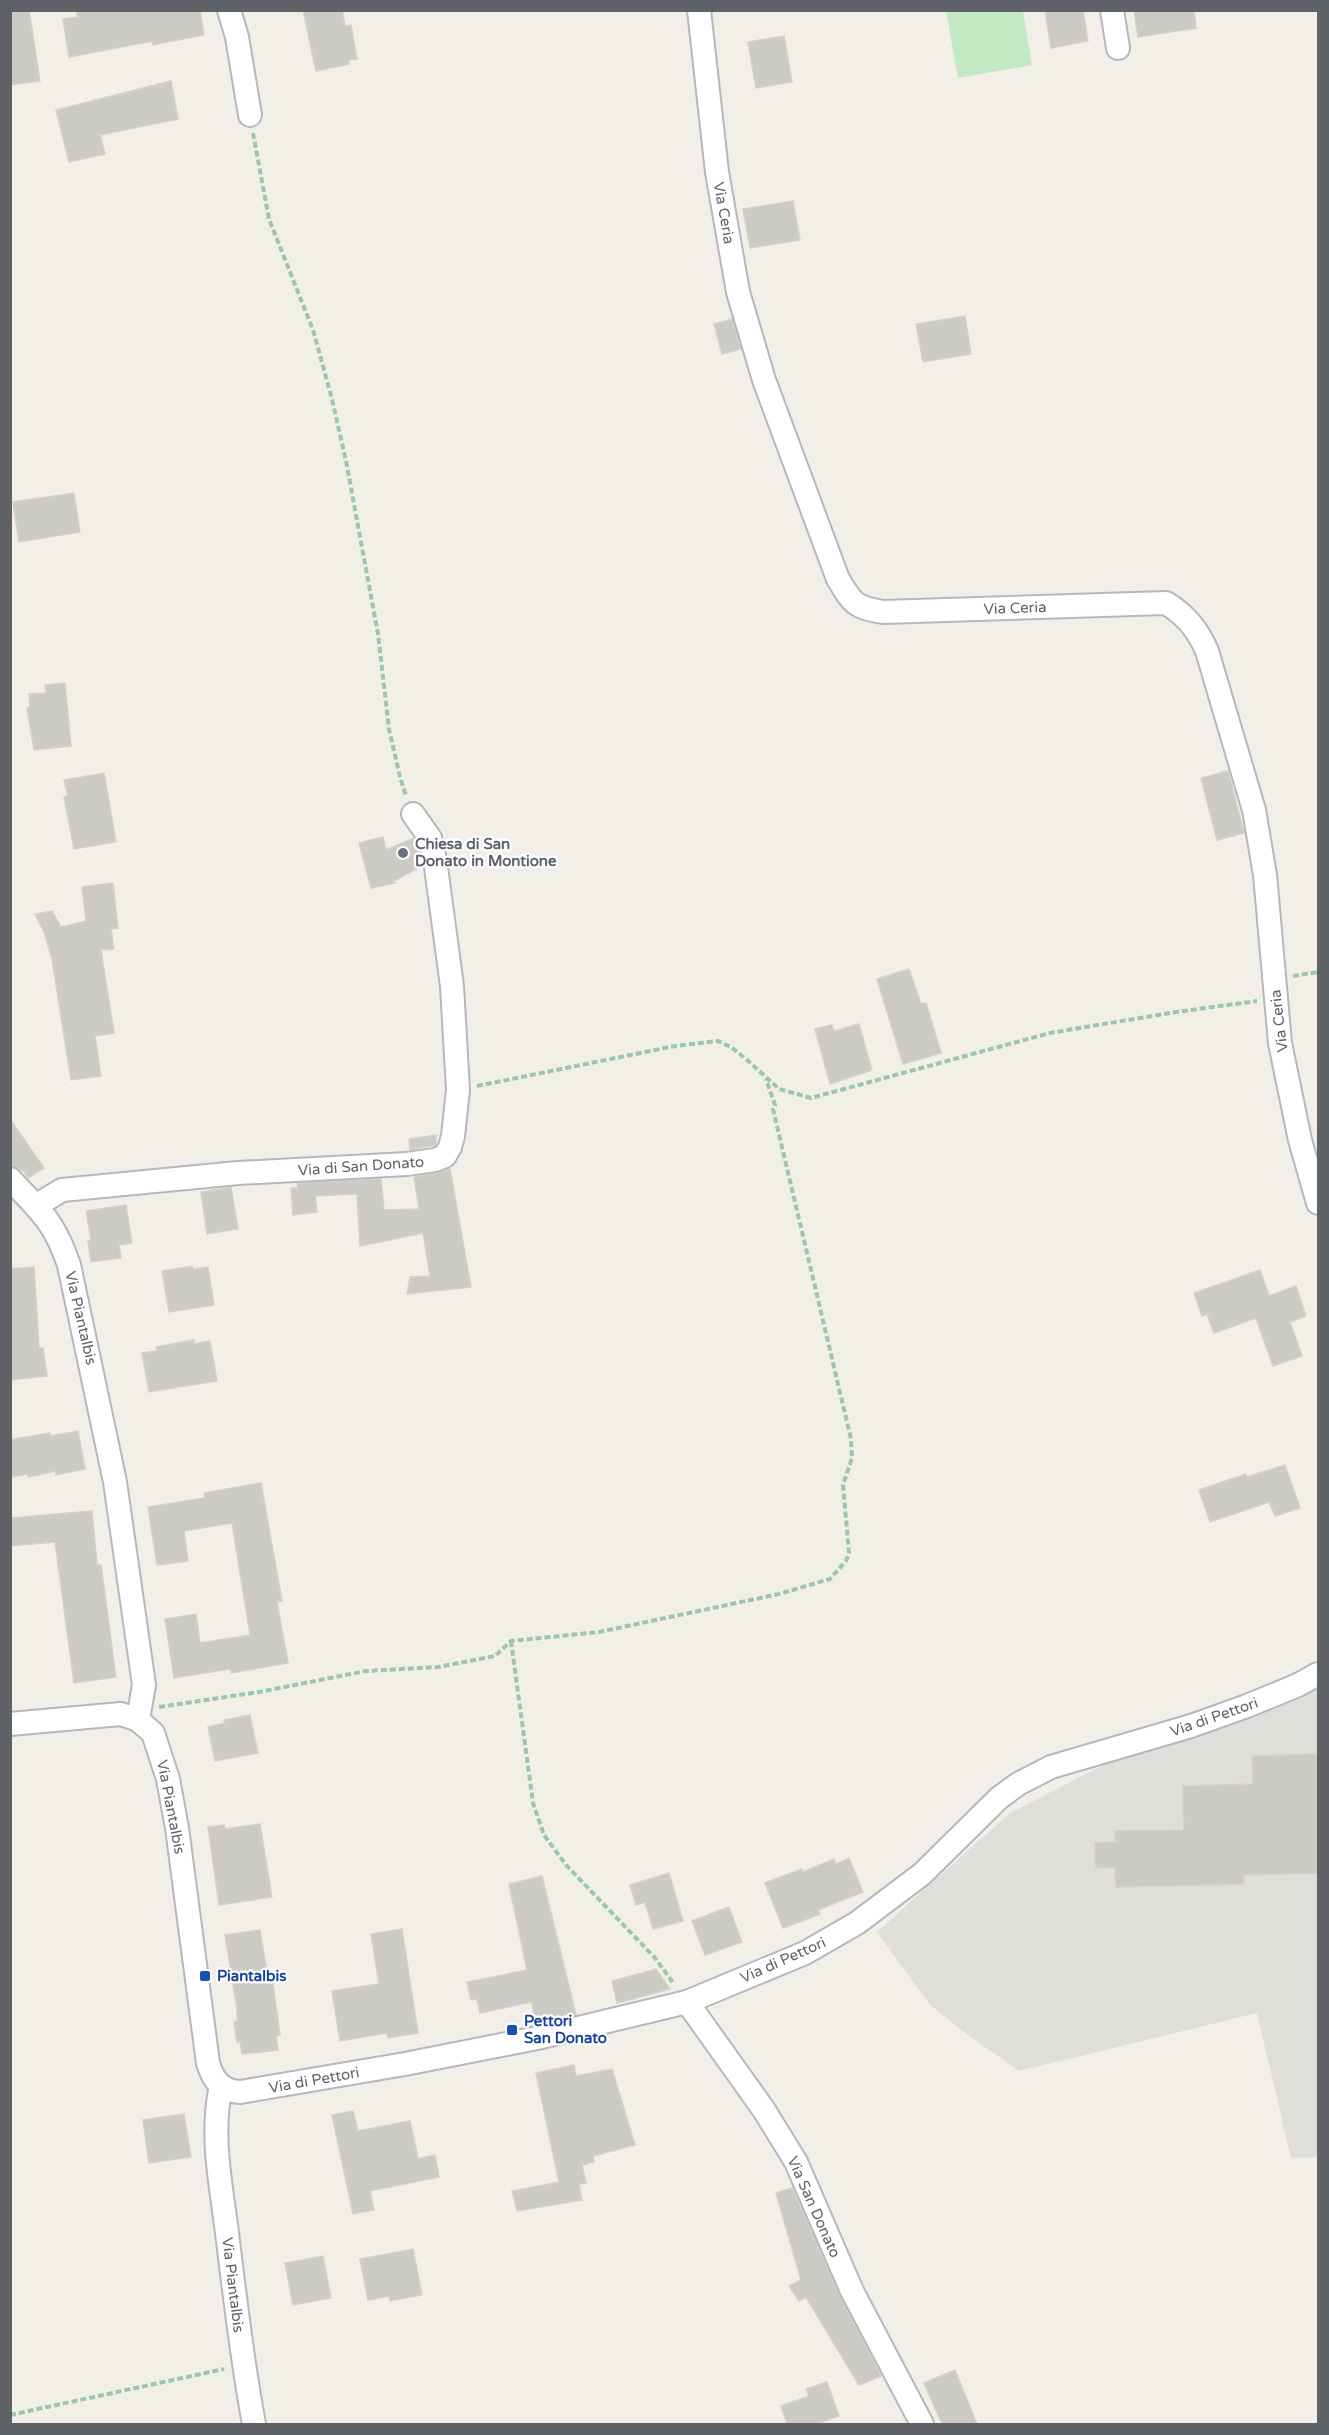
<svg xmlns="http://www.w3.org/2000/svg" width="1329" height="2435" viewBox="0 0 1329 2435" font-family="'Varela Round',sans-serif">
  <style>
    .industrial { fill: #e0deda }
    .green { fill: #c5e8c5 }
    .building { fill: #cccac5; stroke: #d6d1c6; stroke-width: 1.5 }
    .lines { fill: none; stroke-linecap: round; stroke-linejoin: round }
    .street-casing { stroke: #b5b8bc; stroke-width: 26 }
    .path { stroke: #9cc7a9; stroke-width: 4; stroke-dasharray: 6 3; stroke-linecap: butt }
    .street { stroke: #fff; stroke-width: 22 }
    .worship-dot { fill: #6b7280; stroke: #fff; stroke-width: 2 }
    .transit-dot { fill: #1a4fb4; stroke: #fff; stroke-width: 2 }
    .labels { text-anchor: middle; stroke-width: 4.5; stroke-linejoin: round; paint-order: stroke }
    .street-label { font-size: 15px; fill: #5f6368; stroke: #fff }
    .worship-label { font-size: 15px; font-weight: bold; fill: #5b616d; stroke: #fff; text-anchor: start }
    .transit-label { font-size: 15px; font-weight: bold; fill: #164399; stroke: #fff; text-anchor: start }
  </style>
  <rect width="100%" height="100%" fill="#f1efe8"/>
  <!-- industrial -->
  <path class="industrial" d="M1318,1677V2157L1291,2158L1257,2013L1019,2071L972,2038L930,2005L877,1932L1010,1813L1111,1761Z"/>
  <!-- green -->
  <path class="green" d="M946,11H1023L1032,65L958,78Z"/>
  <!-- building -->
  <g class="building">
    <path d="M10,10H29L40,81L10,85Z"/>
    <path d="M76,10H200L204,35L153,45L152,41L69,57L63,19L78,17Z"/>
    <path d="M303,10H342L345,26L351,25L357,59L348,60L349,64L316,71Z"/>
    <path d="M1045,10H1083L1088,41L1051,48Z"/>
    <path d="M1134,10H1194L1196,28L1138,37Z"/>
    <path d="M784,36L792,82L756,88L748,42Z"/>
    <path d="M171,81L178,119L100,135L105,154L69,162L56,110Z"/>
    <path d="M793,201L800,240L750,248L743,209Z"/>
    <path d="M965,316L971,354L923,362L916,324Z"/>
    <path d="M732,319L741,349L722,354L714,324Z"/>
    <path d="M74,493L80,532L19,542L13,502Z"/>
    <path d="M65,683L71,746L34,750L27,708L30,707L29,694L46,693L45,685Z"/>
    <path d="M1228,771L1244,833L1217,840L1201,778Z"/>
    <path d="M104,773L116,842L74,849L64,797L68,796L64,780Z"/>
    <path d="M383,837L386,850L414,838L420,853L414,856L420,867L394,881L395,883L371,888L359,843Z"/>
    <path d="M113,883L118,928L111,929L114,949L101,950L114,1033L95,1036L101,1076L71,1080L52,959L44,932L35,914L52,911L61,927L86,921L82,887Z"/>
    <path d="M909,969L921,1004L926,1003L941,1053L903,1064L877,979Z"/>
    <path d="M859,1024L872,1070L830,1084L815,1029L832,1025L834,1031Z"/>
    <path d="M10,1119L44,1168L28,1178L24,1171L10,1166Z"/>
    <path d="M436,1135V1145L410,1150L409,1139Z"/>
    <path d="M450,1169L471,1287L407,1294L410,1277L430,1276L423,1233L360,1246L357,1194L315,1196L317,1212L293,1215L291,1188H298L297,1183L381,1179L384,1210L419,1209L414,1177L437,1173Z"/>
    <path d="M231,1187L238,1229L207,1234L201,1192Z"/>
    <path d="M126,1205L132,1243L119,1245L121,1258L91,1262L88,1241L91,1240L86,1211Z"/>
    <path d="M192,1266L193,1269L208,1267L214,1305L169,1312L162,1271Z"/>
    <path d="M34,1267L39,1348H43L47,1376L10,1380V1269Z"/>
    <path d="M1260,1270L1269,1296L1296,1286L1306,1316L1290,1322L1302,1356L1273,1366L1256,1318L1214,1333L1207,1314L1202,1316L1194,1293Z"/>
    <path d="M194,1340V1344L210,1341L217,1381L149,1392L142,1353L157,1351L156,1347Z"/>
    <path d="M78,1431L85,1469L56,1475V1471L28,1477V1474L10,1477V1440L50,1433V1436Z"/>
    <path d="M1285,1465L1300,1508L1275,1516L1269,1502L1210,1522L1199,1490L1246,1474L1247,1477Z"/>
    <path d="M261,1483L282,1601L277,1602L288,1663L231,1673L230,1669L174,1678L165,1619L196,1614L200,1643L250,1635L232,1523L184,1531L188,1561L157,1565L148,1507L205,1498L204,1493Z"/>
    <path d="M92,1511L97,1565H101L116,1677L74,1683L55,1542L10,1546V1518Z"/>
    <path d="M250,1715L258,1753L215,1761L208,1727L225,1723L224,1720Z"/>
    <path d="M1318,1754V1873L1244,1875V1884L1116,1887L1115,1867L1096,1868L1095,1843L1116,1842L1115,1831L1184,1830L1183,1786L1253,1784L1252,1756Z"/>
    <path d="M260,1824L272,1897L219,1905L208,1827L224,1825L225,1829Z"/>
    <path d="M849,1858L863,1892L818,1910L820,1914L783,1928L765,1883L802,1869L803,1872L834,1859L836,1864Z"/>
    <path d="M669,1873L683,1921L653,1929L645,1902L636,1905L630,1885Z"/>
    <path d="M542,1876L576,2015L535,2024L532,2002L480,2013L477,1999L471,2000L467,1982L527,1970L509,1884Z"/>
    <path d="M729,1907L742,1942L705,1955L692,1921Z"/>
    <path d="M402,1929L418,2033L388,2038L387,2033L340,2041L332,1991L379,1984L371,1934Z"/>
    <path d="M260,1930L269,1984L273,1983L280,2035L276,2036L278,2050L242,2054L240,2041L237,2042L234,2022H237V2009L225,1935Z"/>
    <path d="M656,1969L670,1989L617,2003L612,1981Z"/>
    <path d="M574,2065L576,2076L612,2069L635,2145L593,2156L594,2162L582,2165L586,2183L579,2184L582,2200L517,2211L512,2191L559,2182L536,2073Z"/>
    <path d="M353,2111L358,2131L410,2121L418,2159L435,2155L439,2177L370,2191L374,2210L353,2214L332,2115Z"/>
    <path d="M184,2114L191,2157L149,2163L143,2120Z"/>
    <path d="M792,2188L840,2296L881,2376L859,2385L806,2297L799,2301L789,2286L801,2280L776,2193Z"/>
    <path d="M413,2249L422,2295L390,2301L389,2296L368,2300L360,2259Z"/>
    <path d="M323,2256L331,2298L293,2305L285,2263Z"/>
    <path d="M955,2370L977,2424H942L924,2383Z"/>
    <path d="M827,2382L839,2416L815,2424H787L781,2406L809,2396L806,2389Z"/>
  </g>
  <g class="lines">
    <defs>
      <g id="street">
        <path d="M229,10L237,37L250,115"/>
        <path d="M699,10L717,172L738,292L764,380L838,579C853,604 854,607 883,612L1166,603C1186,615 1198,630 1207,651L1254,810L1265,875L1280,1043L1300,1140L1318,1203"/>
        <path d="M1112,10L1118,48"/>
        <path d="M10,1179C41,1212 54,1221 69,1265L115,1482L144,1685L138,1720"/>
        <path d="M37,1205L62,1190L238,1173L407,1164L435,1160L445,1156L450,1147L453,1136L458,1090L452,986L435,860L430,838L413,814"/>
        <path d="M10,1724L121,1714L138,1720L153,1733L168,1779L177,1828L208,2063C213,2080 221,2091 240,2092L405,2064L537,2038L687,2002L805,1953L857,1923L922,1874L999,1798L1018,1784L1051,1767L1191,1726L1247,1706L1298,1685L1318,1674"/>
        <path d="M687,2002L764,2110L796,2162L852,2291L922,2424"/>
        <path d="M221,2086C210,2135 221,2184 227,2233C235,2297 242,2361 254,2424"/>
      </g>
    </defs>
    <!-- street casing -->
    <use href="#street" class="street-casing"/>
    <!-- path -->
    <g class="path">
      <path d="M253,133L269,219L313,330L332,399L346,461L378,634L389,729L400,777L406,796"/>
      <path d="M1293,976L1318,972"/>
      <path d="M477,1086L675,1046L718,1041L731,1047L746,1059L779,1089L811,1098L1050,1033L1176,1012L1257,1001"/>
      <path d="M511,1641L533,1803L544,1835L566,1865L655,1958L674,1984"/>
      <path d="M159,1707L259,1692L366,1671L438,1667L495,1656L511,1641L599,1632L779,1594L830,1579L846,1561L849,1553L843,1485L852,1458L851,1439L773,1109L775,1105L766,1079"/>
      <path d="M10,2415L224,2369"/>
    </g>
    <!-- street -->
    <use href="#street" class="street"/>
  </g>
  <!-- markers -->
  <circle class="worship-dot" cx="403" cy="853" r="6"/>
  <g class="transit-dot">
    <rect x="199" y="1970" width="12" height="12" rx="3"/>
    <rect x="506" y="2024" width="12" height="12" rx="3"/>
  </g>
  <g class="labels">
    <!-- street labels -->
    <g class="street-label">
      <text transform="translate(724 213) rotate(80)" y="5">Via Ceria</text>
      <text transform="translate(1015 608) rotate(-2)" y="5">Via Ceria</text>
      <text transform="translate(1279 1021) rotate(-97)" y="5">Via Ceria</text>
      <text transform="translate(361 1166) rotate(-4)" y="5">Via di San Donato</text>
      <text transform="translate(81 1318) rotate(77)" y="5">Via Piantalbis</text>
      <text transform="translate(1214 1717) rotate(-19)" y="5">Via di Pettori</text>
      <text transform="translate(171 1807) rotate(79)" y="5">Via Piantalbis</text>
      <text transform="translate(783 1960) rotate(-24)" y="5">Via di Pettori</text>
      <text transform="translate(314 2080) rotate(-10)" y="5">Via di Pettori</text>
      <text transform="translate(814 2207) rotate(66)" y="5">Via San Donato</text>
      <text transform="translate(233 2285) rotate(83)" y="5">Via Piantalbis</text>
    </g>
    <!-- worship labels -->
    <g class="worship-label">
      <text x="415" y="849">Chiesa di San<tspan x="415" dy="17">Donato in Montione</tspan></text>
    </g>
    <!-- transit labels -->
    <g class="transit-label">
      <text x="217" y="1981">Piantalbis</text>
      <text x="524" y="2026">Pettori<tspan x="524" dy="17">San Donato</tspan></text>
    </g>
  </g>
  <!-- border -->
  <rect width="1329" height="2435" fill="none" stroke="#5f6368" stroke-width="24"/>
</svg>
